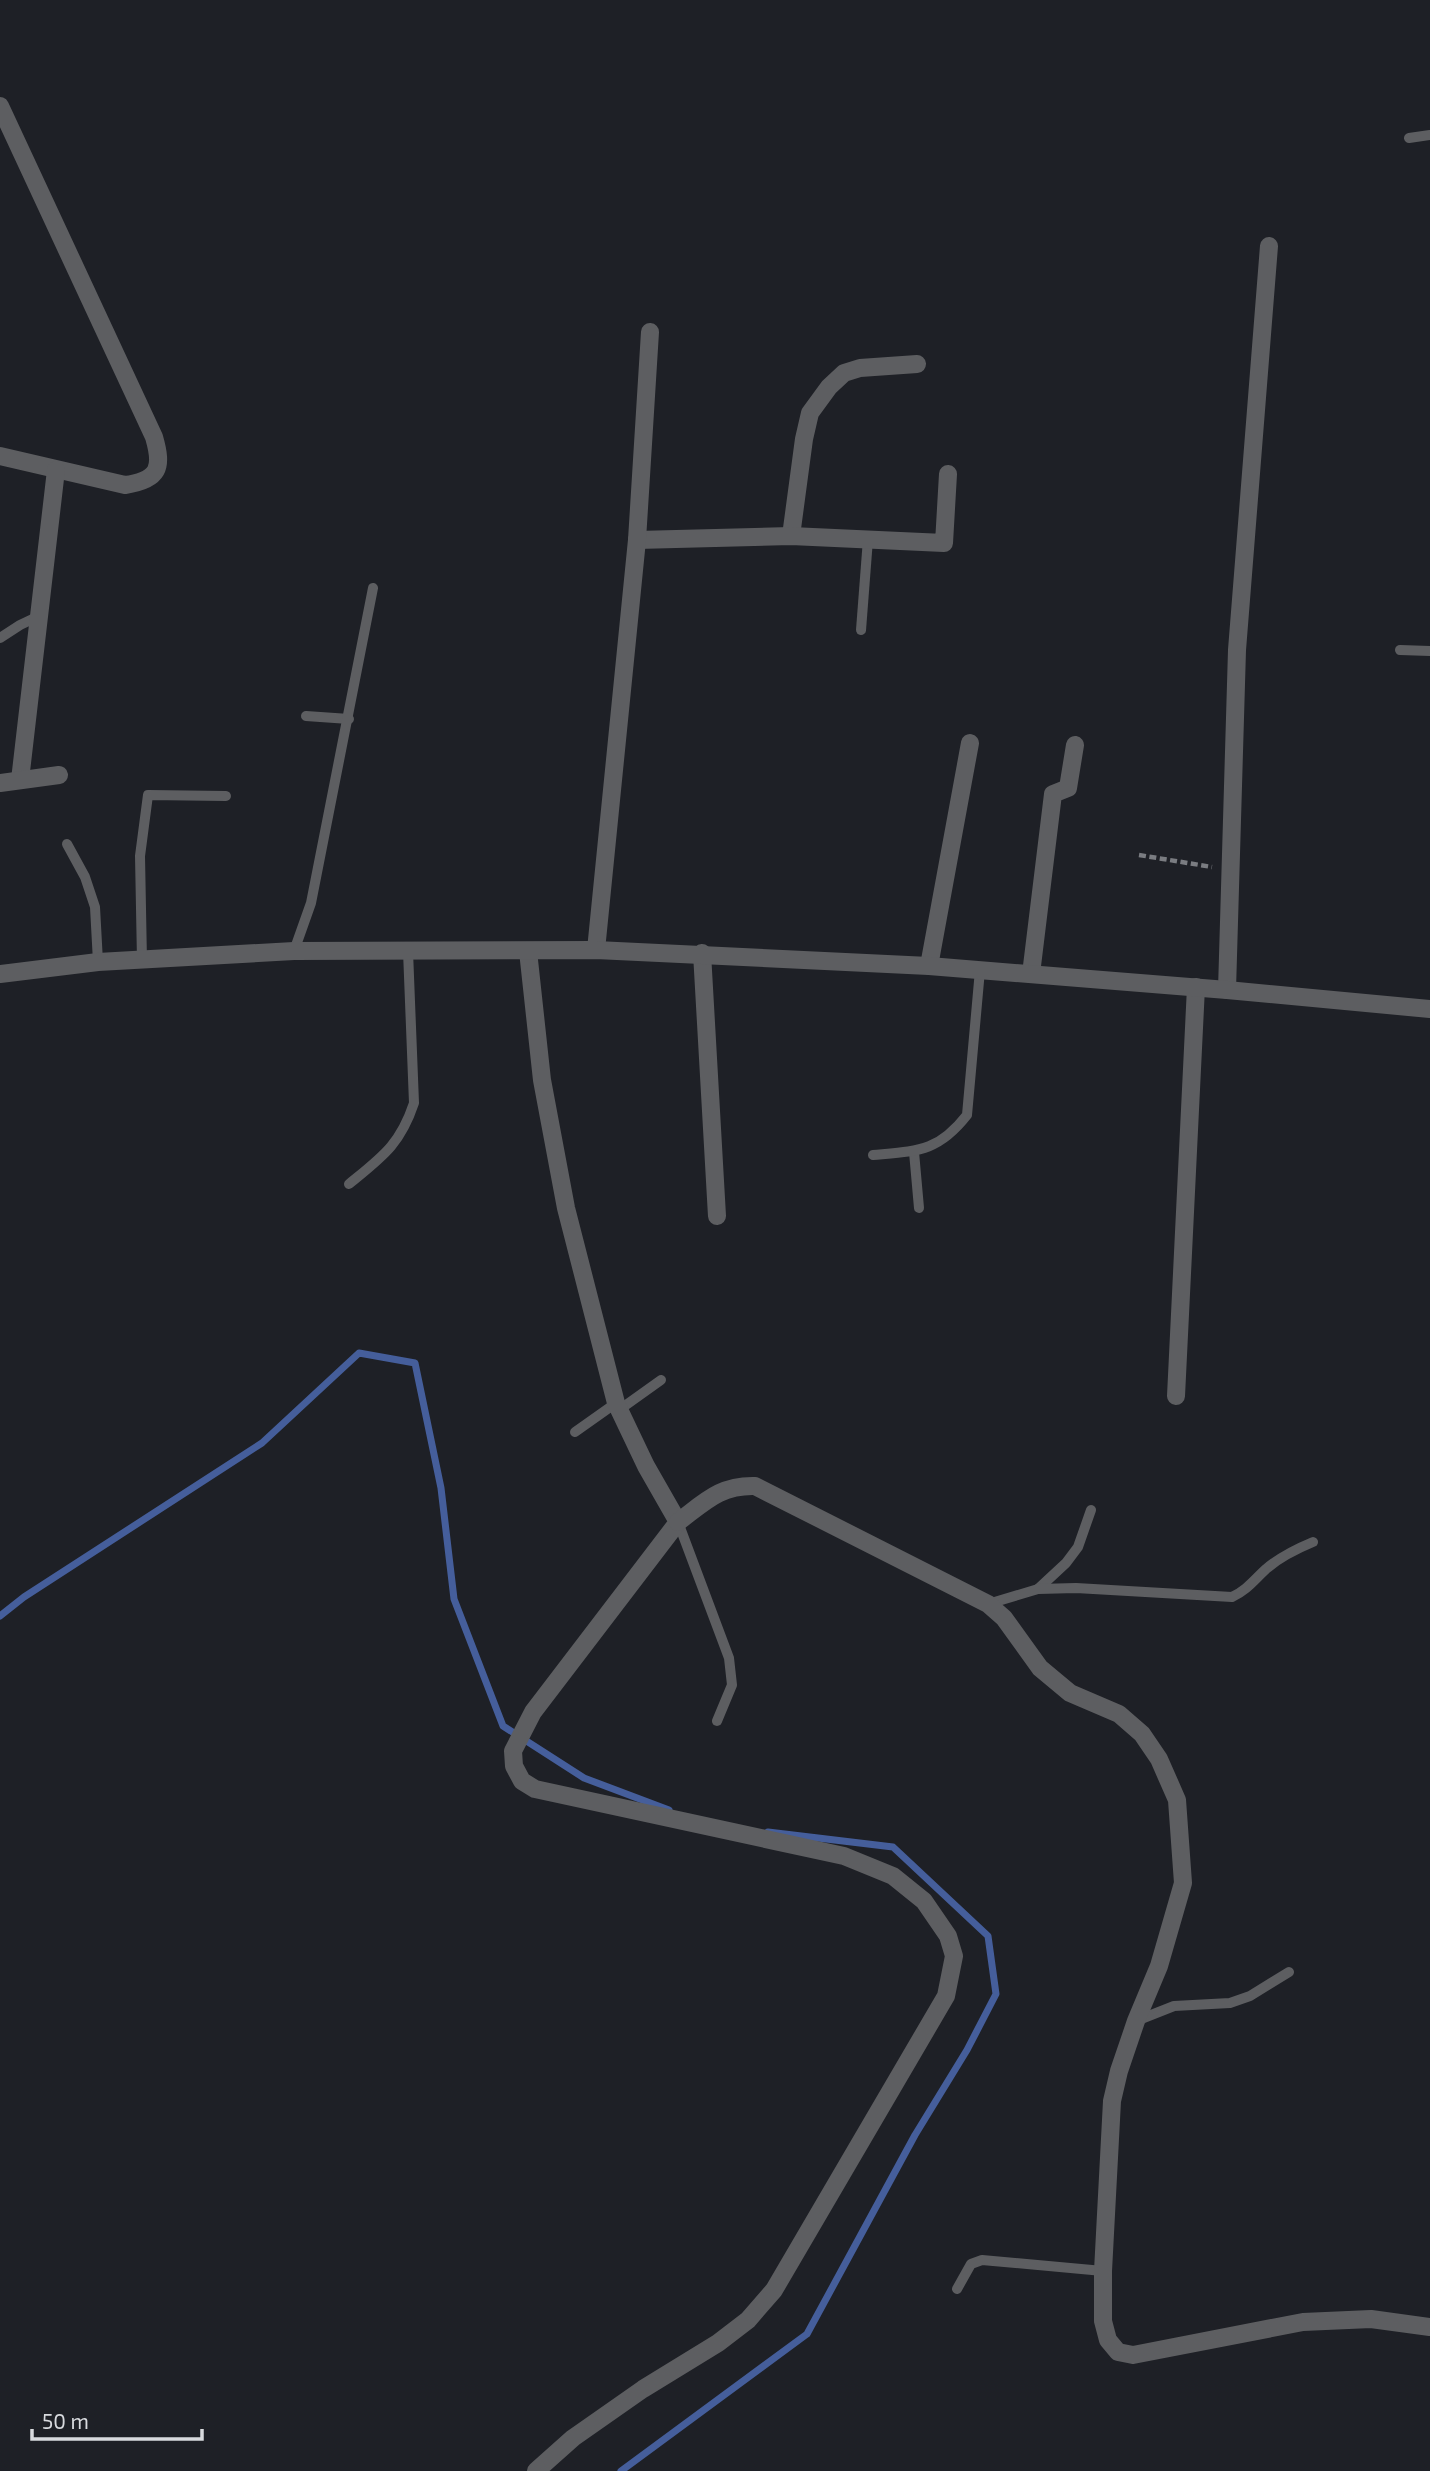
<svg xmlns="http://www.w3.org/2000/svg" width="1430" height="2471" viewBox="0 0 1430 2471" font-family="'Exo 2',sans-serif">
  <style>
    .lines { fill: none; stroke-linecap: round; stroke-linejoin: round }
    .stream { stroke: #455e9b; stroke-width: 7 }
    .path { stroke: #7a7c81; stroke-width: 4.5; stroke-dasharray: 7 3.5; stroke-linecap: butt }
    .service { stroke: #5d5e61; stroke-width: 10 }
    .minor { stroke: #5d5e61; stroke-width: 18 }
    .tertiary { stroke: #5d5e61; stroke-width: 18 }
  </style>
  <rect width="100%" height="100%" fill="#1e2026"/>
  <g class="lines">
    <!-- stream -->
    <g class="stream">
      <path d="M0,1616L24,1597L262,1443L359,1353L415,1363L441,1488L454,1599L503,1726L584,1778L669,1810"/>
      <path d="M621,2471L807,2334L915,2135L967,2050L996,1994L988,1936L893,1847L768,1832"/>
    </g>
    <!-- path -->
    <path class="path" d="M1139,855L1212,867"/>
    <!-- service -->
    <g class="service">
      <path d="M1409,138L1430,135"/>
      <path d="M861,630L868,539"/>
      <path d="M0,638L20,625L39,616"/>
      <path d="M1400,650L1430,651"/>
      <path d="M306,716L349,719"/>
      <path d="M67,844L85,877L95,907L98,962"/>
      <path d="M294,951L311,903L373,588"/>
      <path d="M142,961L140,856L148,795L226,796"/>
      <path d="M914,1152L919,1208"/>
      <path d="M873,1155C918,1151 938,1152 967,1115L980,970"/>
      <path d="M349,1184C382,1157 400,1145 414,1103L408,951"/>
      <path d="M619,1410L661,1380"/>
      <path d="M575,1432L616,1403"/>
      <path d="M678,1522L729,1658L732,1685L717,1721"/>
      <path d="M1038,1589L1066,1563L1078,1547L1091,1510"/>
      <path d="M988,1604L1038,1589L1076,1588L1232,1597C1248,1589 1253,1581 1266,1569C1280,1557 1296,1549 1313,1542"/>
      <path d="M1136,2021L1174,2006L1230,2003L1250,1996L1289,1972"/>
      <path d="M957,2289L971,2264L982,2260L1103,2271"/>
    </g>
    <!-- minor -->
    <g class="minor">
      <path d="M0,106L154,437C163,468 159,480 125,485L0,456"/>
      <path d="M791,536L804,439L810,413L829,387L844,373L860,368L917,364"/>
      <path d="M637,540L791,536L944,543L948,474"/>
      <path d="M20,780L56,470"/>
      <path d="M0,783L59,775"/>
      <path d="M596,950L637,540L650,332"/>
      <path d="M528,951L542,1080L566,1208L616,1403L646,1466L678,1522L533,1712L513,1751L514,1766L522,1781L535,1789L844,1856L893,1876L924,1901L948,1936L954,1956L946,1996L774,2290L748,2320L718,2343L643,2389L573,2438L536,2471"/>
      <path d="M702,953L717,1216"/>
      <path d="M929,966L970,743"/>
      <path d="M1031,974L1053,794L1068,788L1075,745"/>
      <path d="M1227,990L1237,650L1269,246"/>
      <path d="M1176,1396L1196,987"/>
      <path d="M678,1522C705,1502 720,1485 755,1486L988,1604L1004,1618L1040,1668L1070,1693L1119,1714L1142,1734L1159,1759L1177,1800L1183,1883L1159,1966L1136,2021L1119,2071L1112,2101L1103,2271V2321L1108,2340L1118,2352L1133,2355L1303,2322L1371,2319L1430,2327"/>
    </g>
    <!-- tertiary -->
    <path class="tertiary" d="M0,974L98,962L294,951L596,950L929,966L1227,990L1430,1009"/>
  </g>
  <!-- scale -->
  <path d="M32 2429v10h170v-10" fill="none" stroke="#d8dade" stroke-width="3.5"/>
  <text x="42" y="2429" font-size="21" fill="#d8dade" stroke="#1e2026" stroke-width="5" paint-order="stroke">50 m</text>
</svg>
